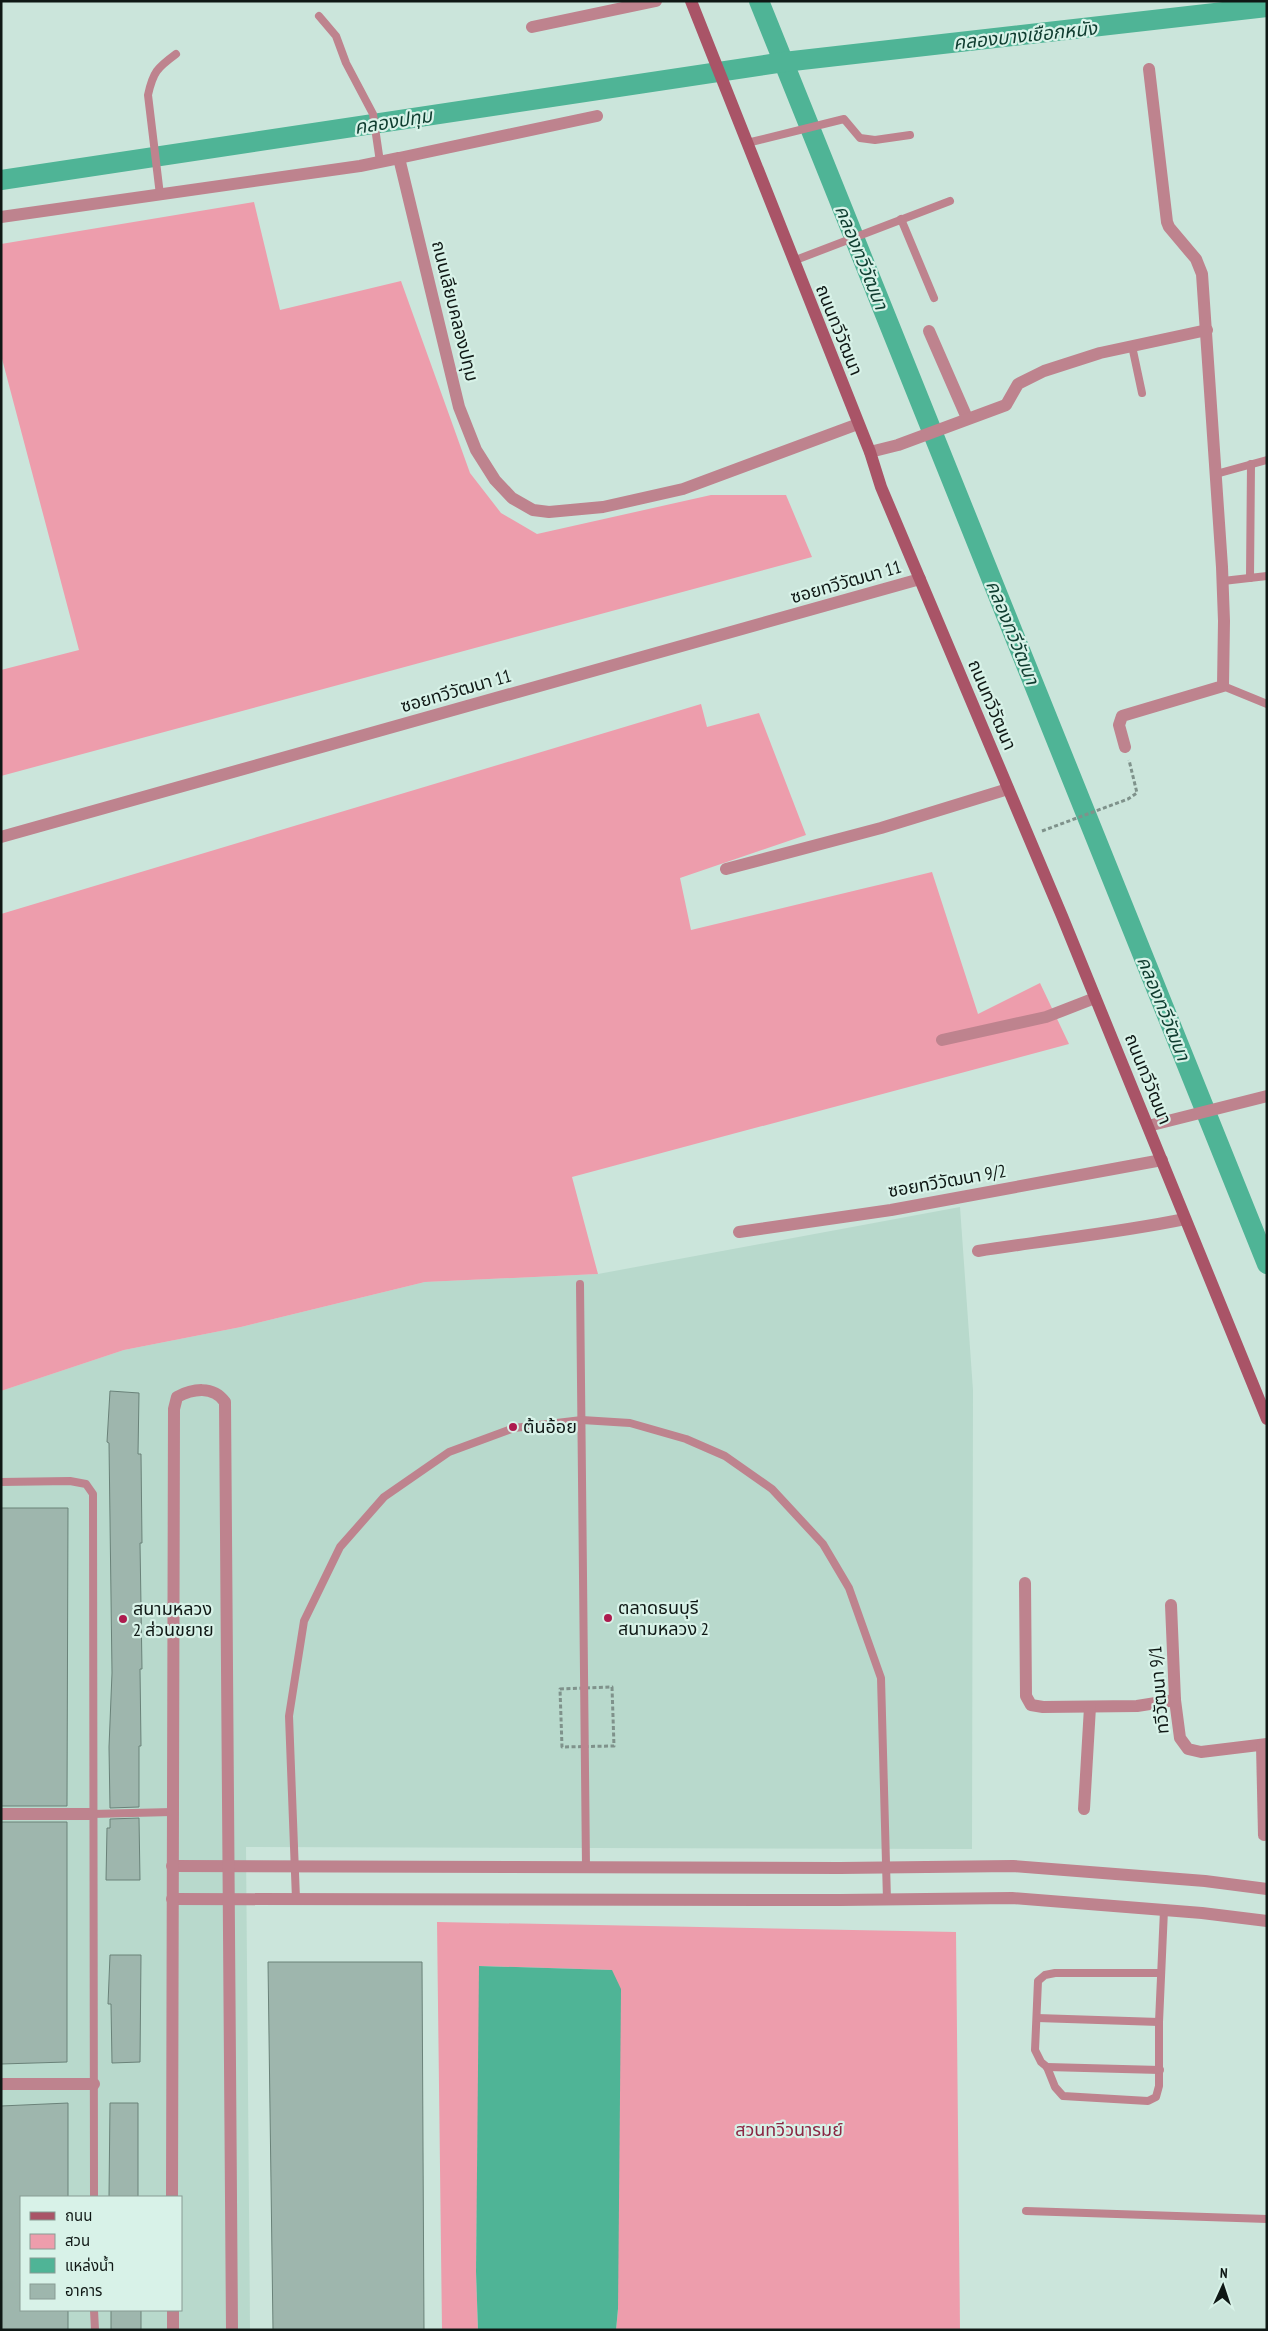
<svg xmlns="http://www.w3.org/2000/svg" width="1268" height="2331" viewBox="0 0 1268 2331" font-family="'PT Sans Narrow','Noto Sans Thai',sans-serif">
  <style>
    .built { fill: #b8d9cc; fill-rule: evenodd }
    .green { fill: #ed9dac }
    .water { fill: #4fb496 }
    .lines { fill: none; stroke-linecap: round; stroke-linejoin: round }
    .canal { stroke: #4fb496; stroke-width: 20 }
    .building { fill: #9eb6ad; stroke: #6a8279 }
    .path { stroke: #7f928b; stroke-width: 3; stroke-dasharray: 4 2.5; stroke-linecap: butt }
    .service { stroke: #be838e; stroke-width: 8 }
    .pedestrian { stroke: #be838e; stroke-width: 12 }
    .minor { stroke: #be838e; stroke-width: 12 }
    .tertiary { stroke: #be838e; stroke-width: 12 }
    .secondary { stroke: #a95467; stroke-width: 12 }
    .poi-dot { fill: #ad1b4e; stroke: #d8f2e8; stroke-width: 2 }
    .labels { text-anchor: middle; stroke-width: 4.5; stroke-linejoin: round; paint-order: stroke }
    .street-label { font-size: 18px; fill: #0f1815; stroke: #d8f2e8 }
    .poi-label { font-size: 18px; fill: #0f1815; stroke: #d8f2e8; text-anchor: start }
    .park-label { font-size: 18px; fill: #8a2643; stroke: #d8f2e8 }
    .water-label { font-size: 19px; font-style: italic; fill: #0e3c2f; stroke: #d8f2e8 }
  </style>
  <rect width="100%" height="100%" fill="#cbe5db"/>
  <!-- built -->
  <path class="built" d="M960,1207L973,1390L972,1849L246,1847L250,2330H1V1391L124,1350L241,1327L425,1282L598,1274ZM21,2197H181V2310H21Z"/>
  <!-- green -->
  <g class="green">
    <path d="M254,202L280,310L401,281L470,473L501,513L537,534L711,495H786L812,557L1,776V670L79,650L1,355V244Z"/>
    <path d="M701,704L707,727L759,713L806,835L680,878L691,930L932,872L978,1014L1040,983L1069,1044L572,1177L598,1274L425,1282L241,1327L124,1350L1,1391V914Z"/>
    <path d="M437,1922L956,1932L960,2330H616L618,2309L612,1970L480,1966L476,2272L478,2330H442Z"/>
  </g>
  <!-- water -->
  <path class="water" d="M479,1966L612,1970L621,1989L618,2309L616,2330H478L476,2272Z"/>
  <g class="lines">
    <!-- canal -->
    <g class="canal">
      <path d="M759,1L1267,1264"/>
      <path d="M1,180L784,62L1267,7"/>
    </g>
  </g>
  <!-- building -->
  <g class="building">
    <path d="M110,1391L139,1393L138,1454H141L142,1543H140L142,1669H140L141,1746H139V1807L110,1808L109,1747L112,1673L109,1443L107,1442Z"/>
    <path d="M1,1508H68L67,1806H1Z"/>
    <path d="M139,1818L140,1880H106L107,1828H110V1819Z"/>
    <path d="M1,1822H67V2062L1,2064Z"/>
    <path d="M110,1955H141L140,2062L112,2063L111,2004H108Z"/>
    <path d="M268,1962H422L424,2330H273Z"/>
    <path d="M68,2103V2197H21V2310H68V2330H1V2106Z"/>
    <path d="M110,2103H138V2197H109Z"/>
    <rect x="111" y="2310" width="30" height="20"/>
  </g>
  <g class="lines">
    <!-- path -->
    <g class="path">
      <path d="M1042,831L1128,799L1137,793L1129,760"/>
      <path d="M612,1687L614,1746L562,1747L560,1689Z"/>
    </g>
    <!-- service -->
    <g class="service">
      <path d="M319,16L336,36L346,63L373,114L380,162"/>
      <path d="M747,143L844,119L860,138L875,140L910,135"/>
      <path d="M160,195L148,95C153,72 157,68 176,54"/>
      <path d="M901,219L934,298"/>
      <path d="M793,261L950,201"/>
      <path d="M1132,346L1142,393"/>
      <path d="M1216,474L1267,460"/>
      <path d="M1250,578L1251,464"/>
      <path d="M1223,581L1267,576"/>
      <path d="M1223,686L1267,704"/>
      <path d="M580,1284L586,1867"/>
      <path d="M1,1482L70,1481L86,1484L93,1494L94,2197"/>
      <path d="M92,1814L172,1812"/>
      <path d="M296,1899L289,1716L304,1621L340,1547L384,1497L449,1452L514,1428L582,1420L630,1423L686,1439L725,1456L772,1489L823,1544L849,1588L881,1678L887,1900"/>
      <path d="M1161,1973H1055L1045,1975L1038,1981L1035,2050L1041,2062L1047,2067L1055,2087L1063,2096L1148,2101L1156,2097L1159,2086V2022L1164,1910"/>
      <path d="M1037,2018L1159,2022"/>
      <path d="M1047,2067L1160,2070"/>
      <path d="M1026,2211L1267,2219"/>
      <path d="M94,2310L95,2330"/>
    </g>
    <!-- pedestrian -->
    <g class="pedestrian">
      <path d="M1,1814H92"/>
      <path d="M1,2084H94"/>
    </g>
    <!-- minor -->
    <g class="minor">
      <path d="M532,27L656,1"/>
      <path d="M399,158L597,116"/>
      <path d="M929,331L967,418"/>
      <path d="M870,452L898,445L1006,405L1018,384L1044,371L1100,353L1207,330"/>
      <path d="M1125,747L1119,725L1122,716L1223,686L1224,621L1222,567L1202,274L1196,259L1169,227L1167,222L1149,69"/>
      <path d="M1,837L920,579"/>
      <path d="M726,869L881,828L1008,789"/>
      <path d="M942,1040L1046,1017L1095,998"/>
      <path d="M1148,1126L1267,1096"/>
      <path d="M739,1232L891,1210L1162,1160"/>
      <path d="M978,1251C1047,1240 1117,1233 1185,1219"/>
      <path d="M1025,1583L1026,1696L1031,1705L1043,1707L1137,1706L1175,1700"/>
      <path d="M1171,1605L1175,1700L1180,1738L1188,1749L1201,1752L1267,1744"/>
      <path d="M1262,1745L1264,1835"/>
      <path d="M1084,1809L1090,1707"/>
      <path d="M172,1866L840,1868L1013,1866L1205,1881L1267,1889"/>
      <path d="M172,1899L840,1900L1012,1898L1202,1913L1267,1921"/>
      <path d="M172,2197L174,1409L177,1397C192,1389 213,1385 225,1402L232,2330"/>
      <path d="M173,2310V2330"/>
    </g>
    <!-- tertiary -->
    <path class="tertiary" d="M1,217L360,166L399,158L459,407L476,450L495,480L512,498L533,510L549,512L603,507L683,489L858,424"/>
    <!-- secondary -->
    <path class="secondary" d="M691,1L870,452L881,487L1062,916L1267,1419"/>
  </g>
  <!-- markers -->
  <g class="poi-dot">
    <circle cx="513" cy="1427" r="5"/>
    <circle cx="608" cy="1618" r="5"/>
    <circle cx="123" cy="1619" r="5"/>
  </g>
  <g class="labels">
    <!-- street labels -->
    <g class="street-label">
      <text transform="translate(455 311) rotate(76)" y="6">ถนนเลียบคลองปทุม</text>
      <text transform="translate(839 330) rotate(68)" y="6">ถนนทวีวัฒนา</text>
      <text transform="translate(846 582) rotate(-16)" y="6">ซอยทวีวัฒนา 11</text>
      <text transform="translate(456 691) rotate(-16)" y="6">ซอยทวีวัฒนา 11</text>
      <text transform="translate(992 705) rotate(67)" y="6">ถนนทวีวัฒนา</text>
      <text transform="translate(1148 1079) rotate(68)" y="6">ถนนทวีวัฒนา</text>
      <text transform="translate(947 1181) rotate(-10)" y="6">ซอยทวีวัฒนา 9/2</text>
      <text transform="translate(1159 1690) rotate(-95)" y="6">ทวีวัฒนา 9/1</text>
    </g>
    <!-- poi labels -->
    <g class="poi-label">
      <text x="523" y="1433">ต้นอ้อย</text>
      <text x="618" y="1614">ตลาดธนบุรี<tspan x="618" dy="21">สนามหลวง 2</tspan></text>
      <text x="133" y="1615">สนามหลวง<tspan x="133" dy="21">2 ส่วนขยาย</tspan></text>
    </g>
    <!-- park labels -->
    <g class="park-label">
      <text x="789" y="2136">สวนทวีวนารมย์</text>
    </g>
    <!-- water labels -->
    <g class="water-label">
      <text transform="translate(1025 35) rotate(-6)" y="7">คลองบางเชือกหนัง</text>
      <text transform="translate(393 121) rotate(-9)" y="7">คลองปทุม</text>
      <text transform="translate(862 257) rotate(68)" y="7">คลองทวีวัฒนา</text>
      <text transform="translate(1013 632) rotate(68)" y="7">คลองทวีวัฒนา</text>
      <text transform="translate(1164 1008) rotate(68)" y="7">คลองทวีวัฒนา</text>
    </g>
  </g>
  <!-- border -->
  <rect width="1268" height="2331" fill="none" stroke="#0f1815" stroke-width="5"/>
  <!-- legend -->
  <rect x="20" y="2196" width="162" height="115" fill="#d8f2e8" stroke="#889b94"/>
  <rect x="30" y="2212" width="25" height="8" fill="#a95467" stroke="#889b94"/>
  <text x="65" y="2221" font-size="15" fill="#0f1815">ถนน</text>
  <rect x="30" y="2234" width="25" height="15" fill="#ed9dac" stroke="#889b94"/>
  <text x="65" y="2246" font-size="15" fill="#0f1815">สวน</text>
  <rect x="30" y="2258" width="25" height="15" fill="#4fb496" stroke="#889b94"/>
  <text x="65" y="2271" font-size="15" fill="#0f1815">แหล่งน้ำ</text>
  <rect x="30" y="2284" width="25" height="15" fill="#9eb6ad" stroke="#889b94"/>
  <text x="65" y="2296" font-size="15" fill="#0f1815">อาคาร</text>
  <!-- north arrow -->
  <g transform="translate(1223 2286) rotate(3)" stroke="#d8f2e8" stroke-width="4" paint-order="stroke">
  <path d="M0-4L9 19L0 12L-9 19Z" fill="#0f1815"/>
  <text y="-8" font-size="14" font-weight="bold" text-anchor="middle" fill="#0f1815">N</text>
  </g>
</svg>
